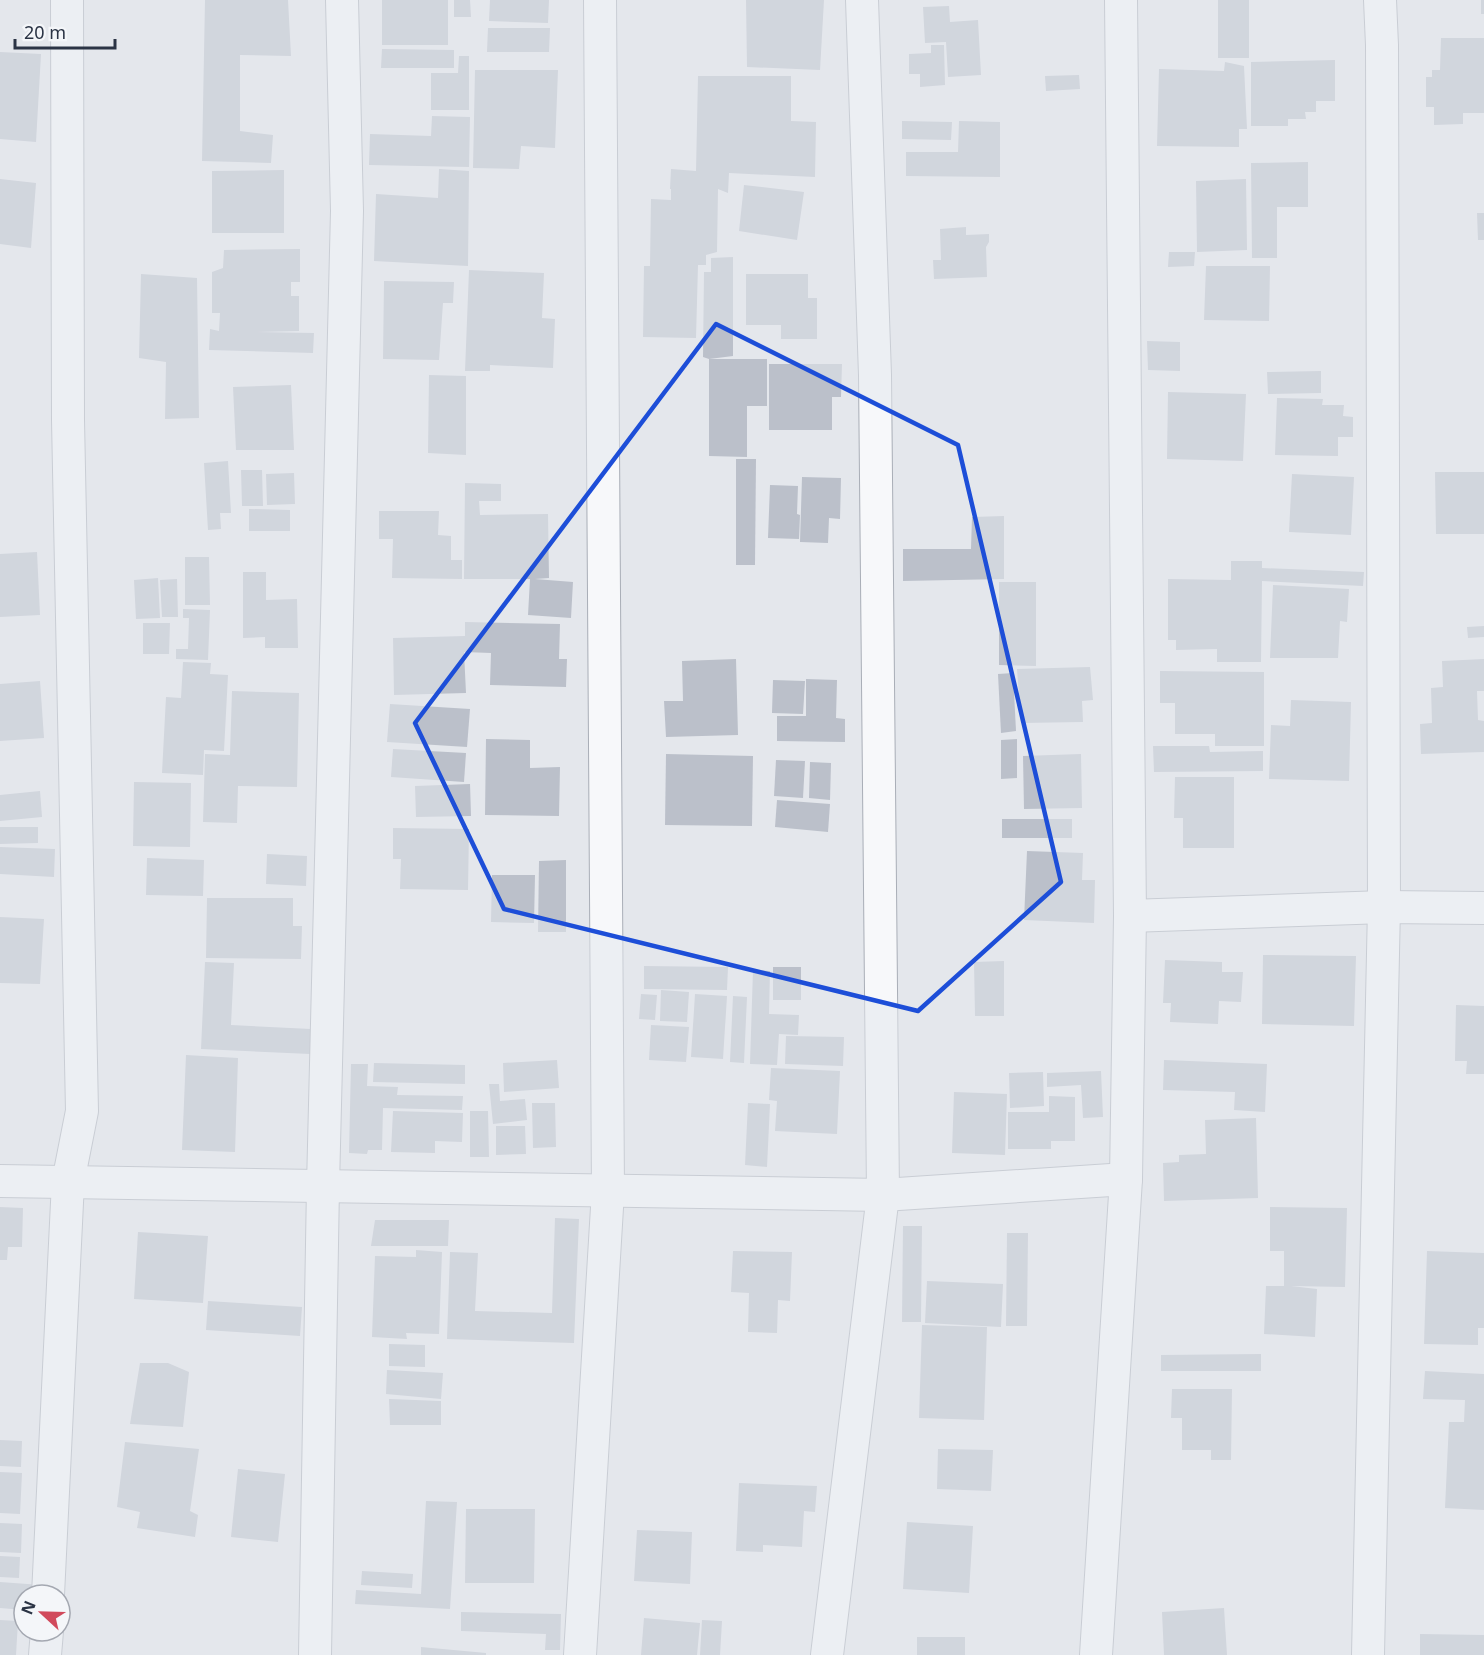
<svg xmlns="http://www.w3.org/2000/svg" width="1484" height="1655" viewBox="0 0 1484 1655" font-family="'Noto Sans',sans-serif">
  <style>
    .building { fill: #bbc0ca }
    .lines { fill: none; stroke-linecap: round; stroke-linejoin: round }
    .street-casing { stroke: #a9aeb7; stroke-width: 34 }
    .street { stroke: #f7f8fa; stroke-width: 32 }
    .marked { fill: none; stroke: #1d4ed8; stroke-width: 4.5; stroke-linejoin: round }
  </style>
  <rect width="100%" height="100%" fill="#e4e7ec"/>
  <!-- building -->
  <g class="building">
    <path d="M205,0H288L291,56L240,55V131L273,135L271,163L202,161Z"/>
    <rect x="382" y="0" width="66" height="45"/>
    <path d="M454,0H470L471,17H454Z"/>
    <path d="M490,0H549L548,23L489,21Z"/>
    <path d="M746,0H824L820,70L747,67Z"/>
    <rect x="1218" y="0" width="31" height="58"/>
    <rect x="1481" y="0" width="3" height="14"/>
    <path d="M949,6L950,22L978,20L981,75L948,77L946,42L925,43L923,7Z"/>
    <path d="M488,28H550L549,52H487Z"/>
    <path d="M1441,38H1484V113H1463V124L1434,125V107H1426V77H1432V70H1440Z"/>
    <path d="M931,45H944L945,85L920,87V74H909V54L931,53Z"/>
    <path d="M382,49L454,50V68H381Z"/>
    <path d="M0,52L41,54L36,142L0,139Z"/>
    <path d="M459,56H469V110H431V73H458Z"/>
    <path d="M1335,60V101H1316V112H1305L1306,119H1288V126H1251V62Z"/>
    <path d="M1225,62L1244,66L1247,129H1239V147L1157,146L1159,69L1224,71Z"/>
    <path d="M475,70H558L555,148L521,146L519,169L473,168Z"/>
    <path d="M1079,75L1080,89L1046,91L1045,76Z"/>
    <path d="M698,76H791V121L816,122L815,177L729,173L728,193L718,189L717,252L706,255V265H698L696,338L643,337L644,266H650L651,199L671,200V189H670L671,169L696,171Z"/>
    <path d="M432,116L470,117L469,167L369,165L370,134L431,136Z"/>
    <path d="M902,121L952,122L951,140L902,139Z"/>
    <path d="M959,121L1000,122V177L906,176V152H958Z"/>
    <path d="M1308,162V207H1277V258H1252L1251,163Z"/>
    <path d="M439,169L469,171L468,266L374,261L376,194L438,198Z"/>
    <path d="M284,170V233H212V171Z"/>
    <path d="M0,179L36,183L31,248L0,244Z"/>
    <path d="M1246,179L1247,250L1197,252L1196,181Z"/>
    <path d="M744,185L804,192L797,240L739,231Z"/>
    <path d="M1477,213H1484V240H1478Z"/>
    <path d="M966,227V235L989,234V242L986,247L987,277L934,279L933,260H941L940,229Z"/>
    <path d="M300,249V282H291V296H299V331L257,332L314,333L313,353L209,350L210,329L219,331L220,313H212V272L223,268L224,250Z"/>
    <path d="M1169,252H1195L1194,266L1168,267Z"/>
    <path d="M733,257V356L709,359L703,357L704,272H711V258Z"/>
    <path d="M1206,266H1270L1269,321L1204,320Z"/>
    <path d="M469,270L544,273L542,318L555,319L553,368L490,365V371H465Z"/>
    <path d="M141,274L197,278L199,418L165,419L166,362L139,358Z"/>
    <path d="M746,274H808V298H817V339H781V325H746Z"/>
    <path d="M384,281L454,282L453,303H443L439,360L383,359Z"/>
    <path d="M1147,341L1180,342V371L1148,370Z"/>
    <path d="M709,359H767V406H747V457L709,456Z"/>
    <path d="M769,364H842L841,397H832V430H769Z"/>
    <path d="M1321,371V393L1268,394L1267,372Z"/>
    <path d="M429,375L466,376V455L428,453Z"/>
    <path d="M291,385L294,450H236L233,387Z"/>
    <path d="M1168,392L1246,394L1243,461L1167,459Z"/>
    <path d="M1277,398L1323,399L1322,405H1344L1343,416L1353,417V437H1338V456L1275,455Z"/>
    <path d="M736,459H756L755,565H736Z"/>
    <path d="M228,461L231,513H220L221,529L208,530L204,463Z"/>
    <path d="M241,470H262L263,506H242Z"/>
    <path d="M1435,472H1484V534H1436Z"/>
    <path d="M294,473L295,504L267,505L266,474Z"/>
    <path d="M1292,474L1354,477L1351,535L1289,532Z"/>
    <path d="M802,477L841,478L840,519L829,518L828,543L800,542Z"/>
    <path d="M465,483L501,484V501H479L480,515L548,514L549,578L535,579L573,582L571,618L528,615L530,579H464Z"/>
    <path d="M770,485L798,486L797,514L800,515L799,539L768,538Z"/>
    <path d="M249,509L290,510V531H249Z"/>
    <path d="M379,511H439L438,535L451,536V560H462V579L392,578L393,539H379Z"/>
    <path d="M1004,516V579L903,581V549H971L972,517Z"/>
    <path d="M37,552L40,615L0,617V554Z"/>
    <path d="M185,557H209L210,605H185Z"/>
    <path d="M1231,561H1262V568L1364,572L1363,586L1262,581L1261,662H1217V649L1176,650V640H1168V579L1231,580Z"/>
    <path d="M243,572H266V600L297,599L298,648H265V637L243,638Z"/>
    <path d="M158,578L160,618L136,619L134,580Z"/>
    <path d="M177,579L178,617H162L160,580Z"/>
    <path d="M999,582H1036V666L999,665Z"/>
    <path d="M1273,585L1349,589L1347,622L1340,621L1338,658H1270Z"/>
    <path d="M183,609L210,610L208,660L176,659V649H188L189,618H183Z"/>
    <path d="M465,622L560,624L559,659H567L566,687L490,685L491,653L464,652L466,693L394,695L393,638L465,636Z"/>
    <path d="M143,623H170L169,654H143Z"/>
    <path d="M1484,626V637L1468,638L1467,627Z"/>
    <path d="M736,659L738,735L666,737L664,701H683L682,661Z"/>
    <path d="M1484,659V691H1477L1478,720L1484,721V752L1421,754L1420,724L1432,723L1431,688L1443,687L1442,661Z"/>
    <path d="M183,662L211,663L210,674L228,675L224,751L204,750L203,775L162,773L166,697L181,698Z"/>
    <path d="M1090,667L1093,700L1082,701L1083,722L1021,723L1017,669Z"/>
    <path d="M1160,671L1264,672V746H1215V734H1175V703H1160Z"/>
    <path d="M1013,673L1016,731L1001,733L998,674Z"/>
    <path d="M806,679L837,680L836,718L845,719V742L777,741V716H806Z"/>
    <path d="M773,680L805,681L803,714L772,713Z"/>
    <path d="M40,681L44,738L0,741V684Z"/>
    <path d="M232,691L299,693L297,787L238,786L237,823L203,822L205,754L230,755Z"/>
    <path d="M1291,700L1351,702L1349,781L1269,779L1271,725L1290,726Z"/>
    <path d="M390,704L470,709L467,747L387,742Z"/>
    <path d="M486,739L530,740V768L560,767L559,816L485,815Z"/>
    <path d="M1017,739V778L1001,779V740Z"/>
    <path d="M1153,746H1209L1210,752L1263,751V771L1154,772Z"/>
    <path d="M393,749L466,753L464,782L391,777Z"/>
    <path d="M666,754L753,756L752,826L665,825Z"/>
    <path d="M1081,754L1082,808L1024,809L1023,756Z"/>
    <path d="M776,760L805,761L803,798L774,796Z"/>
    <path d="M810,762L831,763L830,800L809,798Z"/>
    <path d="M1175,777H1234V848H1183V818H1174Z"/>
    <path d="M134,782L191,783L190,847L133,846Z"/>
    <path d="M470,784L471,816L416,817L415,786Z"/>
    <path d="M40,791L42,817L0,821V795Z"/>
    <path d="M777,800L830,804L828,832L775,827Z"/>
    <rect x="1002" y="819" width="70" height="19"/>
    <path d="M0,827H38V843L0,844Z"/>
    <path d="M393,828L469,829L468,890L400,889L401,859H393Z"/>
    <path d="M0,847L55,849L54,877L0,874Z"/>
    <path d="M1027,851L1083,853L1082,880H1095L1094,923L1024,920Z"/>
    <path d="M267,854L307,856L306,886L266,884Z"/>
    <path d="M147,858L204,860L203,896L146,895Z"/>
    <path d="M566,860V932H538L539,861Z"/>
    <path d="M492,875H535L534,923L491,922Z"/>
    <path d="M207,898H293V926H302L301,959L206,958Z"/>
    <path d="M0,917L44,919L40,984L0,983Z"/>
    <path d="M1263,955L1356,956L1354,1026L1262,1024Z"/>
    <path d="M1165,960L1222,962V972H1243L1241,1002L1219,1001L1218,1024L1170,1022L1171,1003H1163Z"/>
    <path d="M1004,961V1016H975L974,962Z"/>
    <path d="M205,962L234,963L231,1025L311,1029L310,1054L201,1049Z"/>
    <path d="M644,966L728,967L727,990L644,989Z"/>
    <rect x="773" y="967" width="28" height="33"/>
    <path d="M753,970L770,971L769,1014L799,1015L798,1035L779,1034L777,1065L750,1064Z"/>
    <path d="M661,990L689,992L687,1022L660,1021Z"/>
    <path d="M641,994L657,995L655,1020L639,1019Z"/>
    <path d="M695,994L727,996L723,1059L691,1057Z"/>
    <path d="M733,996L747,997L744,1063L730,1062Z"/>
    <path d="M1456,1005L1484,1006V1074H1466L1467,1061H1455Z"/>
    <path d="M651,1025L689,1027L686,1062L649,1060Z"/>
    <path d="M786,1036L844,1037L843,1066L785,1064Z"/>
    <path d="M186,1055L238,1058L235,1152L182,1150Z"/>
    <path d="M557,1060L559,1088L504,1092L503,1063Z"/>
    <path d="M1164,1060L1267,1064L1265,1112L1234,1110L1235,1092L1163,1090Z"/>
    <path d="M374,1063L465,1065V1084L373,1082Z"/>
    <path d="M351,1064H368L367,1086L398,1087L397,1095L463,1096L462,1110L383,1108L382,1150H368L367,1154L349,1153Z"/>
    <path d="M771,1068L840,1071L837,1134L775,1131L777,1101L769,1100Z"/>
    <path d="M1101,1071L1103,1117L1083,1118L1081,1085L1047,1087V1073Z"/>
    <path d="M1043,1072L1044,1106L1010,1108L1009,1073Z"/>
    <path d="M489,1084H499L500,1101L525,1099L527,1120L493,1124Z"/>
    <path d="M954,1092L1007,1094L1005,1155L952,1153Z"/>
    <path d="M1049,1096L1075,1097V1141H1051V1149H1008V1112H1049Z"/>
    <path d="M532,1103H555L556,1147L533,1148Z"/>
    <path d="M748,1103L770,1104L767,1167L745,1165Z"/>
    <path d="M393,1111L463,1113L462,1142L435,1141V1153L391,1152Z"/>
    <path d="M470,1111H488L489,1157H470Z"/>
    <path d="M1256,1118L1258,1198L1164,1201L1163,1163L1179,1162V1155L1206,1154L1205,1120Z"/>
    <path d="M496,1126H525L526,1154L496,1155Z"/>
    <path d="M0,1207L23,1208L22,1247H8L7,1260H0Z"/>
    <path d="M1270,1207L1347,1208L1345,1287L1291,1286L1317,1289L1315,1337L1264,1334L1266,1286H1284V1251H1270Z"/>
    <path d="M555,1218L579,1219L574,1343L447,1339L450,1252L478,1253L475,1311L552,1313Z"/>
    <path d="M375,1220H449L448,1246H371Z"/>
    <path d="M903,1226H922L921,1322H902Z"/>
    <path d="M138,1232L208,1236L203,1303L134,1299Z"/>
    <path d="M1007,1233H1028L1027,1326H1006Z"/>
    <path d="M416,1250L442,1252L439,1334L406,1333L407,1339L372,1337L375,1256L416,1257Z"/>
    <path d="M733,1251L792,1252L790,1301L778,1300L777,1333L748,1332L749,1293L731,1292Z"/>
    <path d="M1427,1251L1484,1253V1328H1478V1345L1424,1344Z"/>
    <path d="M927,1281L1003,1284L1001,1327L925,1323Z"/>
    <path d="M208,1301L302,1307L300,1336L206,1330Z"/>
    <path d="M922,1325L987,1327L984,1420L919,1418Z"/>
    <path d="M389,1344L425,1345V1367L389,1366Z"/>
    <path d="M1261,1354V1371H1161V1355Z"/>
    <path d="M140,1363H168L189,1372L183,1427L130,1424Z"/>
    <path d="M387,1370L443,1373L441,1399L386,1394Z"/>
    <path d="M1425,1371L1484,1374V1510L1445,1508L1449,1422H1464L1465,1400L1423,1399Z"/>
    <path d="M1172,1389H1232L1231,1460H1211V1450H1182V1418H1171Z"/>
    <path d="M389,1399L441,1401V1425H390Z"/>
    <path d="M0,1440L22,1441L21,1467L0,1466Z"/>
    <path d="M125,1442L199,1449L190,1511L198,1515L195,1537L137,1528L140,1512L117,1507Z"/>
    <path d="M938,1449L993,1450L991,1491L937,1489Z"/>
    <path d="M238,1469L285,1474L278,1542L231,1537Z"/>
    <path d="M0,1472L22,1473L20,1514L0,1513Z"/>
    <path d="M739,1483L817,1486L815,1512L804,1511L802,1547L763,1545V1552L736,1551Z"/>
    <path d="M426,1501L457,1502L450,1609L355,1604L356,1590L421,1594Z"/>
    <path d="M466,1509H535L534,1583H465Z"/>
    <path d="M907,1522L973,1526L969,1593L903,1589Z"/>
    <path d="M0,1523L22,1524L21,1553L0,1552Z"/>
    <path d="M637,1530L692,1532L690,1584L634,1581Z"/>
    <path d="M0,1556L20,1557L19,1578L0,1577Z"/>
    <path d="M362,1571L413,1574L412,1588L361,1585Z"/>
    <path d="M0,1582L41,1585L40,1595H24V1610L0,1608Z"/>
    <path d="M1224,1608L1227,1655H1164L1162,1612Z"/>
    <path d="M461,1612L561,1614L560,1650H545L546,1634L461,1631Z"/>
    <path d="M644,1618L700,1623L697,1655H641Z"/>
    <path d="M0,1620L18,1621L16,1655H0Z"/>
    <path d="M702,1620L722,1621L720,1655H700Z"/>
    <path d="M1420,1634L1484,1635V1655H1420Z"/>
    <rect x="917" y="1637" width="48" height="18"/>
    <path d="M421,1647L486,1653V1655H421Z"/>
  </g>
  <g class="lines">
    <defs>
      <g id="street">
        <path d="M1130,916L1384,907L1484,908"/>
        <path d="M0,1181L883,1195L1126,1179"/>
        <path d="M48,1595L68,1182L82,1111L68,420L67,0"/>
        <path d="M45,1655L47,1631"/>
        <path d="M315,1655L323,1186L347,211L342,0"/>
        <path d="M580,1655L608,1191L600,0"/>
        <path d="M827,1655L883,1195L875,375L862,0"/>
        <path d="M1096,1655L1126,1179L1130,916L1121,0"/>
        <path d="M1368,1655L1384,907L1382,45L1380,0"/>
      </g>
    </defs>
    <!-- street casing -->
    <use href="#street" class="street-casing"/>
    <!-- street -->
    <use href="#street" class="street"/>
  </g>
  <!-- marked area -->
  <path d="M0 0H1484V1655H0ZM716,324L958,445L1061,882L918,1011L504,909L415,723Z" fill="#e4e7ec" fill-opacity=".55" fill-rule="evenodd"/>
  <path class="marked" d="M716,324L958,445L1061,882L918,1011L504,909L415,723Z"/>
  <!-- north arrow -->
  <g transform="translate(42 1613) rotate(292)"><circle r="28" fill="#f4f6f9" stroke="#a4a8b1" stroke-width="1.5"/>
  <path d="M0-4.5L10 22L0 15L-10 22Z" fill="#d1495b"/>
  <text y="-9" font-size="16" font-weight="bold" text-anchor="middle" fill="#2b3445">N</text>
  </g>
  <!-- scale -->
  <path d="M15 39v9h100v-9" fill="none" stroke="#2b3445" stroke-width="3"/>
  <text x="24" y="39" font-size="18" fill="#2b3445" stroke="#f4f6f9" stroke-width="4.5" paint-order="stroke">20 m</text>
</svg>
